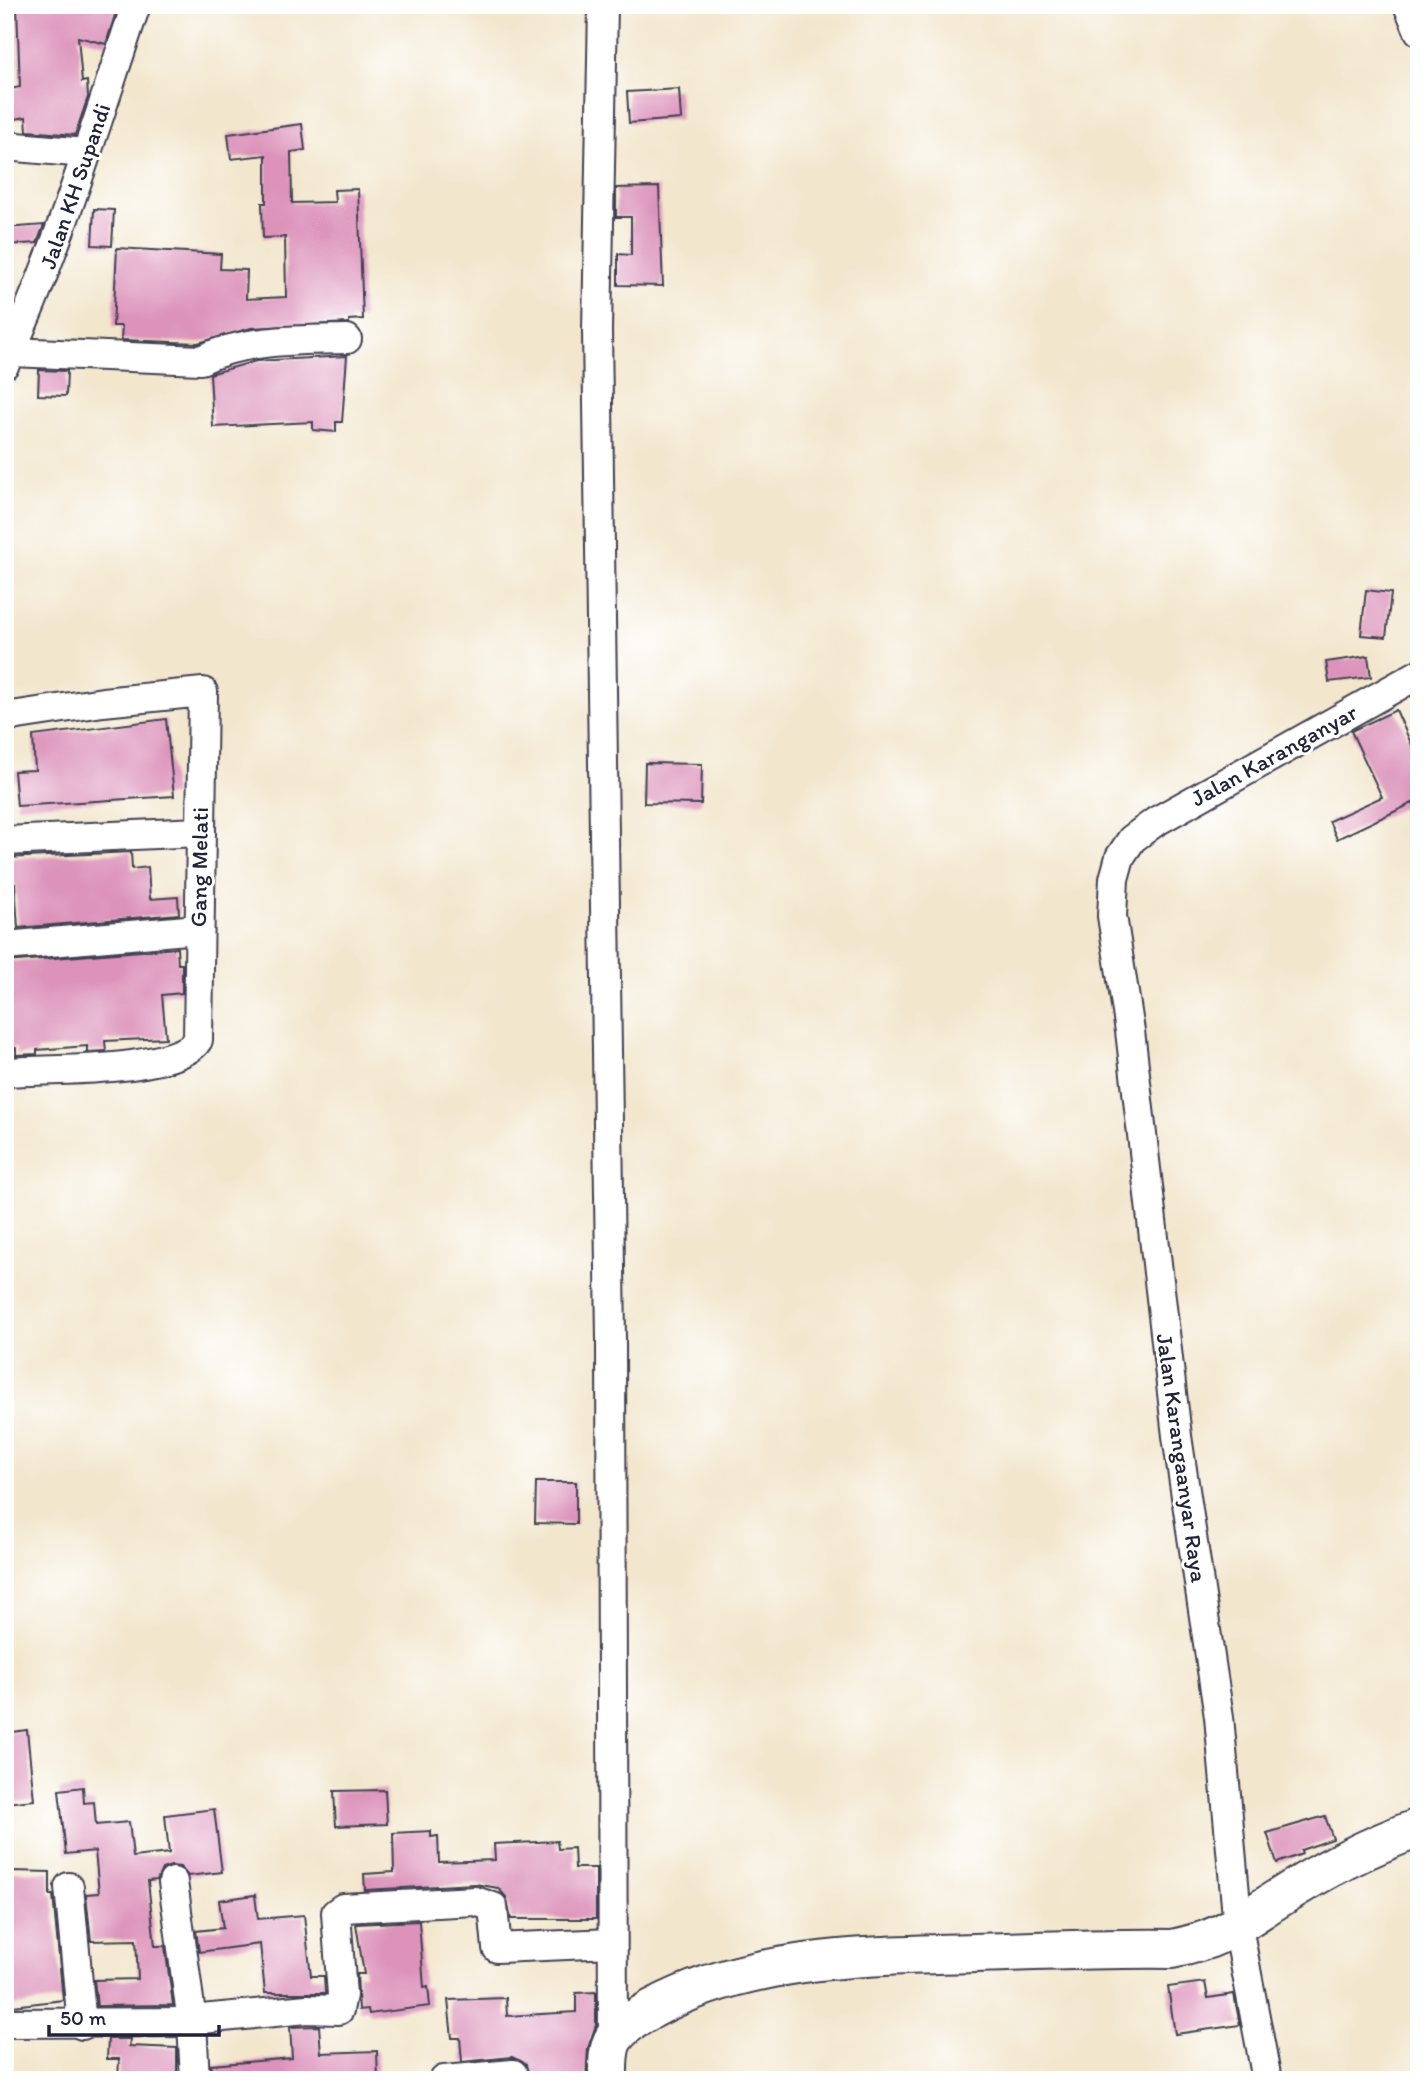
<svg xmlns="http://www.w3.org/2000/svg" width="1424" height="2085" viewBox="0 0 1424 2085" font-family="Itim,sans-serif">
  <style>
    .building { fill: #dc92ba }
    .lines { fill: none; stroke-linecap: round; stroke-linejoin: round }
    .minor-casing { stroke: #413f51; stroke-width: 32 }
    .secondary-casing { stroke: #413f51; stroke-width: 42 }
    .minor { stroke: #fff; stroke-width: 28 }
    .secondary { stroke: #fff; stroke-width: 38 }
    .labels { text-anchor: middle; stroke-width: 6; stroke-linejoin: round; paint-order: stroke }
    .street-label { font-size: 23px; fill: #22223b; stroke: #fff }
  </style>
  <rect width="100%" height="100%" fill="#fff"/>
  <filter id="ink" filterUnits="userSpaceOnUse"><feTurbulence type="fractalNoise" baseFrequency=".0143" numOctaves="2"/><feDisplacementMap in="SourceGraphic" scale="14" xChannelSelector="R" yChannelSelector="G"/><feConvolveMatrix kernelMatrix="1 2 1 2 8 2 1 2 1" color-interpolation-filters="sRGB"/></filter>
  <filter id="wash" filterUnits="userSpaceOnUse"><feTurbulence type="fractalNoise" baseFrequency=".00686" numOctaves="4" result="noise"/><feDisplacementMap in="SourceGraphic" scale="28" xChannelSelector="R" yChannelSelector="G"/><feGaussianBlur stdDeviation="1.57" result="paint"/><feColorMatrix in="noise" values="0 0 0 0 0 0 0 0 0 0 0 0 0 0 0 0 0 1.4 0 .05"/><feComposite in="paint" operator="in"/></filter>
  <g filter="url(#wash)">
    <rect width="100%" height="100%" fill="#f2e6cc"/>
    <g id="blocks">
      <!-- building -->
      <g class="building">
        <path d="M118,5L106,44L78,37L82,82L87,81L88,97L75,135L27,131L26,117L5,121V90L20,87L17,7Z"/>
        <path d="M679,89L681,119L629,123L627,92Z"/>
        <path d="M302,124L305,150L291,152L292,203L335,202L334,190L358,189L363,319L349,320V323L251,328L198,343L121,340L122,326H113L117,248L221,254L220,269L247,270L246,299L286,297L285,237L263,238L262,203H266V155L231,159L228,134Z"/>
        <path d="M659,187L663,286L618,285V254L631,255V217H616V188Z"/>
        <path d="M94,209L114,210L112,246L92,245Z"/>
        <path d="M44,225L37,243L5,245V228Z"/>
        <path d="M347,356L342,422H336V432L313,430V422L213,427L210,374L256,361Z"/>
        <path d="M39,370L67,371L66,396L38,395Z"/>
        <path d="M1366,590L1391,593L1386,637L1361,635Z"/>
        <path d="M1368,656L1371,677L1329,682L1326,662Z"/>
        <path d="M1396,710L1419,761V800L1337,839L1329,821L1382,797L1351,731Z"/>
        <path d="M166,719L174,796L17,806L14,771L35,770L33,736Z"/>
        <path d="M645,763L702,764L701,804L644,803Z"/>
        <path d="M131,852L132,869L148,867L150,899L178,897L179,914L18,928L15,884L5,885V858Z"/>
        <path d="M177,948L178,964H182V993L162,995L166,1038L105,1041L106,1051L87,1052V1046L37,1050V1054L16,1055V1048L5,1049V962Z"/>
        <path d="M536,1482H576V1524L535,1523Z"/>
        <path d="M27,1730L34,1800L5,1803V1733Z"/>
        <path d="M83,1787L84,1803L94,1802L96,1825L129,1822L133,1857L169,1853L165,1815L214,1809L222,1872L188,1876L180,1867L171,1866L162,1869L157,1880L148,1881L155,1946H165L173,2005L97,2006L94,1980L138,1979L136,1940L91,1941L86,1894L99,1893L95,1851L66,1854L59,1790Z"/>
        <path d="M385,1790L387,1824L336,1826L334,1791Z"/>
        <path d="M1325,1816L1333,1839L1301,1850L1302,1854L1277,1863L1267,1833Z"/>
        <path d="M431,1831V1837L438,1836L439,1862L495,1860L494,1844L557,1841L558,1849L574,1848L575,1868H596V1919H511L506,1897L498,1888L475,1884L365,1890L364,1874L394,1872L393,1833Z"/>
        <path d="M13,1871L50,1872V1895H53L63,2000L13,2006L9,1965H5V1902H12Z"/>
        <path d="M255,1895L258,1919L304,1915L311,1976H324L325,1993H265L260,1944L199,1952L196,1931L223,1928L219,1900Z"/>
        <path d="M419,1921L424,1988L428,1987L430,2006L369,2014L368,2009L359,2010L357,1974H364L356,1924Z"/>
        <path d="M1205,1982L1208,1998L1234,1994L1240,2025L1175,2034L1168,1987Z"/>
        <path d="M596,1992V2025L588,2048L586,2080H528L526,2064L512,2057L462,2062L460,2038H452L448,2000L506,1998L507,2016L576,2012V1993Z"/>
        <path d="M319,2026L321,2053L377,2051L378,2080H212L211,2065L292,2058L290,2027Z"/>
        <path d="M108,2039H130L129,2046L177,2048V2080H118L119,2059H107Z"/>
      </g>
    </g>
  </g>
  <g filter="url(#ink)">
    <use href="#blocks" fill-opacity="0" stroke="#413f51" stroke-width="2"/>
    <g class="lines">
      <defs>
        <g id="minor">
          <path d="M603,5L597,331L611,1339L613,2040"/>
          <path d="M1408,5L1419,31"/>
          <path d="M5,146L86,153"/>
          <path d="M11,352L201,360C243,339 301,340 347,339"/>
          <path d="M5,364C59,248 95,126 136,5"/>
          <path d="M5,717L103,702L203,692L198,1040C178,1073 46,1069 5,1072"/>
          <path d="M5,841L199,832"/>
          <path d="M5,946L198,929"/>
          <path d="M173,1882L192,2022L195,2080"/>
          <path d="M69,1887L82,2025"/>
          <path d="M191,2020L307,2009L339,2010L342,1995L336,1913L343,1908L475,1901L493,1907L497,1948L612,1943"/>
          <path d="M5,2023L192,2022"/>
          <path d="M444,2080L513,2074"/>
          <path d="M1267,2080L1238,1927L1219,1717L1177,1436L1130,1031L1112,916L1114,879L1120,857L1132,839L1155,822L1419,674"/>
        </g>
        <path id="secondary" d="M608,2080C608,2067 607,2049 614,2038C623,2025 638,2017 652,2009C750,1956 866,1956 975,1953C1040,1951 1106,1948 1172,1949C1221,1939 1234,1927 1274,1901C1319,1872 1368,1846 1419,1828"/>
      </defs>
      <!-- minor casing -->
      <use href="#minor" class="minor-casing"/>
      <!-- secondary casing -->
      <use href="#secondary" class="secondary-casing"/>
      <!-- minor -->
      <use href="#minor" class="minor"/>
      <!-- secondary -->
      <use href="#secondary" class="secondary"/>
    </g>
  </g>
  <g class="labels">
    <!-- street labels -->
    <g class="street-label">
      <text transform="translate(75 186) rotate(-71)" y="8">Jalan KH Supandi</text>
      <text transform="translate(1274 755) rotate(-29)" y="8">Jalan Karanganyar</text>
      <text transform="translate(199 867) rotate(-89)" y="8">Gang Melati</text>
      <text transform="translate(1182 1458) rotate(82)" y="8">Jalan Karangaanyar Raya</text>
    </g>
  </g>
  <!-- margin -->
  <rect width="1424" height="2085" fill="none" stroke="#fff" stroke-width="28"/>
  <!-- scale -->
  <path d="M49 2025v10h170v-10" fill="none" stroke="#22223b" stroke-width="3.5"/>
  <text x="60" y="2025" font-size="21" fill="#22223b" stroke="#ffffff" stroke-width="5" paint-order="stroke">50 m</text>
</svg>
